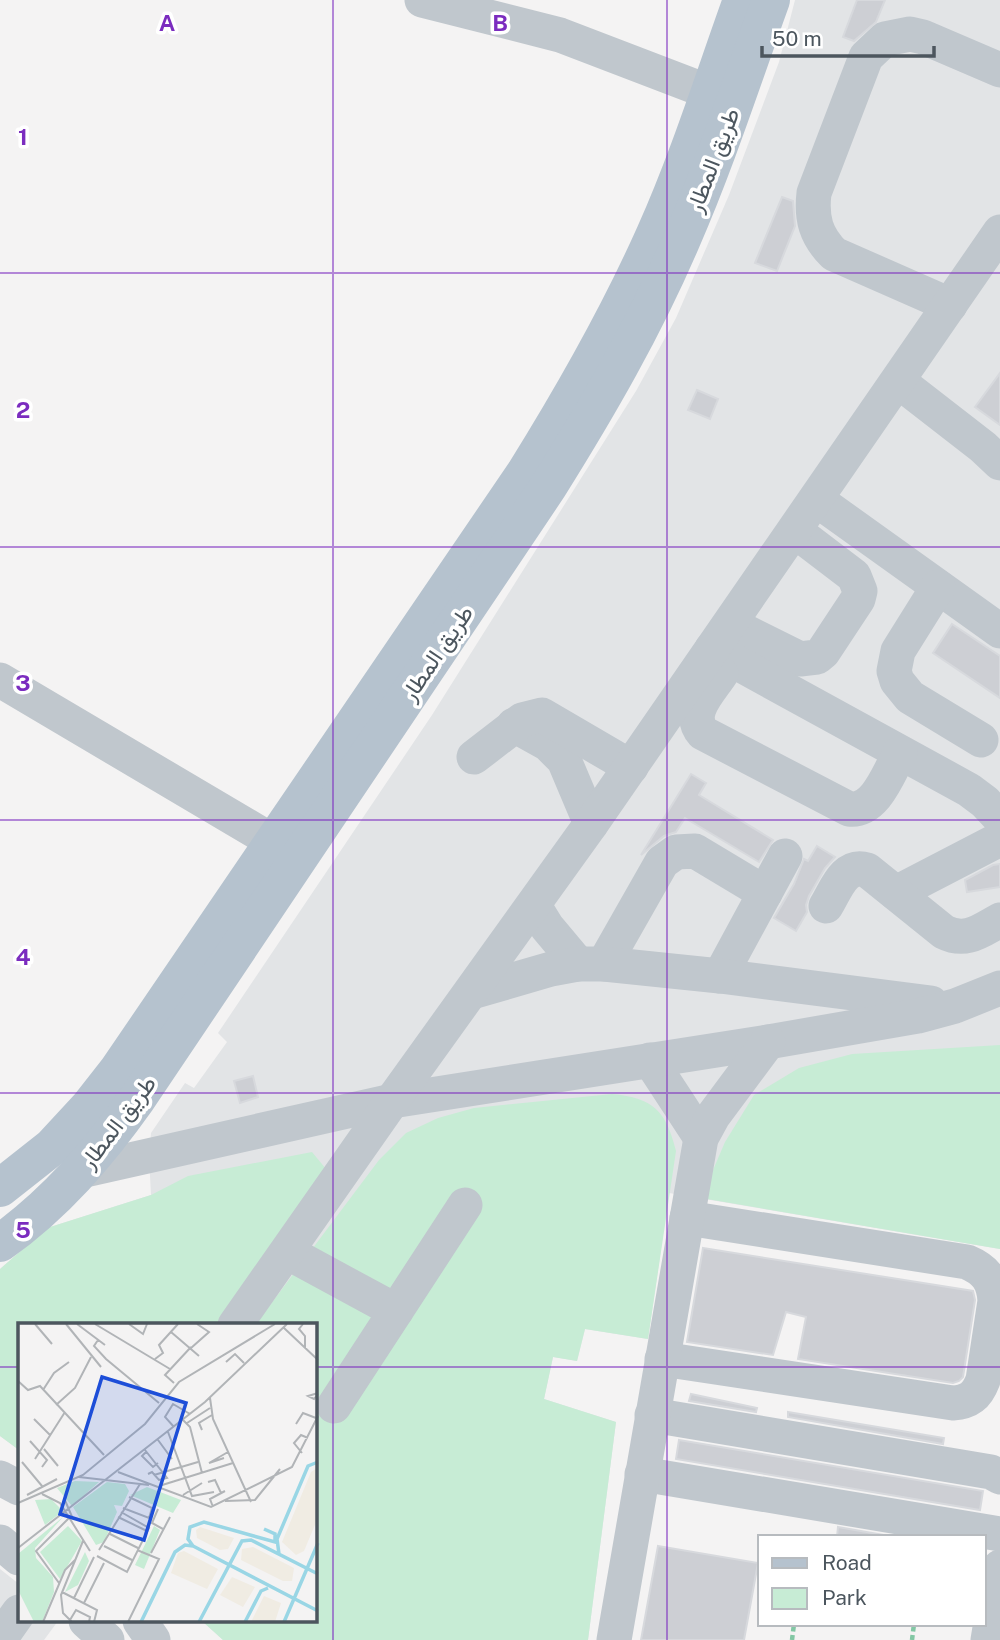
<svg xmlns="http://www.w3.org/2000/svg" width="1000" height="1640" viewBox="0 0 1000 1640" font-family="'Public Sans',Vazirmatn,sans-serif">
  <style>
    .airport { fill: #e2e4e6 }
    .green { fill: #c7ecd5 }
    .building { fill: #cdcfd4; stroke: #d7d9dd; stroke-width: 2 }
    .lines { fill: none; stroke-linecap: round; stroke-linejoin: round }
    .path { stroke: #82c7a4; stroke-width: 4.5; stroke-dasharray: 5 3.5; stroke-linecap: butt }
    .minor { stroke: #c0c7cd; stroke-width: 35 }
    .major { stroke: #b5c2ce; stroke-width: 38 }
    .grid { fill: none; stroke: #7b2cbf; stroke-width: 2; stroke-opacity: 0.55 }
    .labels { text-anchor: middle; stroke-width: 7; stroke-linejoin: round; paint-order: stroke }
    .street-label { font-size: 23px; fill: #4c565e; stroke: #fff }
    .inset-river { fill: none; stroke: #99d6e5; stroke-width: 3.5 }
    .inset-road { fill: none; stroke: #b1b4b7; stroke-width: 2 }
    .view { fill: #1d4ed8; fill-opacity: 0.15; stroke: #1d4ed8; stroke-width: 3.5 }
    .inset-edge { fill: none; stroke: #4c565e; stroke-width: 3.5 }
    .grid-label { font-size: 23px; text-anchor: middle; font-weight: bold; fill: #7b2cbf; stroke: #fff; stroke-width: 7; stroke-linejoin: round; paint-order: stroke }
  </style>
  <rect width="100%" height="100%" fill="#f4f3f3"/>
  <!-- airport -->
  <g class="airport">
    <path d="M795,0H1000V1249L669,1193L648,1339L585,1329L577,1361L553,1357L544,1399L616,1422L588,1640H223L202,1621H315V1325H19V1450L0,1436V1269L47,1228L151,1195L149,1157L151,1133L185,1083L194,1088L227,1042L218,1033L432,715L636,391L676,318L729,195L779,62Z"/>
    <path d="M0,1569L19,1584L17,1594L19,1596V1621H58L44,1640H0Z"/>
  </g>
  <!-- green -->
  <g class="green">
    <path d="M1000,1045V1249L701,1198L725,1142L754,1095L799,1068L852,1054Z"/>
    <path d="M612,1094C654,1098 666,1111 676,1151L648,1339L585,1329L577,1361L553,1357L544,1399L616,1422L588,1640H223L202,1621H315V1325H255L379,1160L406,1133L438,1118L474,1108Z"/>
    <path d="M312,1152L331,1175L223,1325H19V1450L0,1436V1269L47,1228L151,1195L188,1176Z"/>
  </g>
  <!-- building -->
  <g class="building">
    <path d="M857,0H885L876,22L854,41L843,37Z"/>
    <path d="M782,197L793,201L795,226L777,271L755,263Z"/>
    <path d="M1000,373V425L975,407Z"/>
    <path d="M697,390L718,399L710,419L688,410Z"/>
    <path d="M952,624L1000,656V698L933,653Z"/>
    <path d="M691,774L706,783L699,795L773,840L759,862L685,818L676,832L664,836L641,855Z"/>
    <path d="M817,846L835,857L825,868L809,896L806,905L807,912L796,931L774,918L794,884L804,859L808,861Z"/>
    <path d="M1000,864V887L967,892L965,880L993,865Z"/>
    <path d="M253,1076L258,1097L240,1103L234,1081Z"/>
    <path d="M703,1248L973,1291L975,1300L963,1377L959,1381L953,1383L798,1359L806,1317L786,1312L773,1355L687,1342Z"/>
    <path d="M691,1394L757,1408L756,1412L689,1401Z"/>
    <path d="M788,1412L944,1438L943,1444L788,1417Z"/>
    <path d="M679,1440L983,1491L980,1510L676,1459Z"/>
    <path d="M838,1527L895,1537H837Z"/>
    <path d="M658,1546L758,1563L744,1640H641Z"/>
  </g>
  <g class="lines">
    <!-- path -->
    <g class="path">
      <path d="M792,1640L794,1624"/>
      <path d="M912,1640L914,1624"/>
    </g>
    <!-- minor -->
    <g class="minor">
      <path d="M422,0L560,35L709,92"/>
      <path d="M950,305L834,254C816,236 811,219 814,193L866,57L885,39L910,34L923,37L1000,70"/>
      <path d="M898,381L983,447L1000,463"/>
      <path d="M817,500L1000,631"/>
      <path d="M938,587L898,651L894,671L897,681L910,697L981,740"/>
      <path d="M730,624L800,659L817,657L823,652L858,599L860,591L854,576L795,531"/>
      <path d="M712,649L969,790L985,802L1000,818"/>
      <path d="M721,674C710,691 686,714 703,733L849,809C876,812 889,772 900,753"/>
      <path d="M0,680L274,842"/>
      <path d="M514,725L548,744L564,760L591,824"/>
      <path d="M474,757L522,720L542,715L631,767"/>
      <path d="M896,893L1000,839"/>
      <path d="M534,906L547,927L578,964"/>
      <path d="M826,906C836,890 844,863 867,870L944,932C966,943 980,931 1000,920"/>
      <path d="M604,964L662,862L676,852L695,851L765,893"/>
      <path d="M720,976L785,856"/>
      <path d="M472,992L551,969L578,964H604L720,976L931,1003"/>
      <path d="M650,1060L701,1138"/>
      <path d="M81,1171L392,1101L768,1042L918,1016L955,1006L1000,988"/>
      <path d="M287,1252L396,1311"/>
      <path d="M235,1325L392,1101L591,824L1000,232"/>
      <path d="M662,1359L953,1403C969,1402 977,1396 983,1380L995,1301C994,1281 986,1270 967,1262L687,1218"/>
      <path d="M334,1406L465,1205"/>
      <path d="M652,1415L991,1472L1000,1477"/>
      <path d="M642,1474L1000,1534"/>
      <path d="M0,1478L19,1488"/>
      <path d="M0,1542L19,1558"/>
      <path d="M86,1621L107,1640"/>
      <path d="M140,1621L153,1640"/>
      <path d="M0,1639L19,1612"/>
      <path d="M614,1640L701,1138L713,1116L768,1042"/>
      <path d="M988,1640L1000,1567"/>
    </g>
    <!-- major -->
    <g class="major">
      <path d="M0,1188L52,1147L89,1107L118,1070L525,473C573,396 618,317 655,234C689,158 714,78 742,0"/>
      <path d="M0,1243C55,1204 98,1154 137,1099L548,487C598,407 645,326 682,239C716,161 742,80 771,0"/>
    </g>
  </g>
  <!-- grid -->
  <path class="grid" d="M333,0V1640M667,0V1640M0,273H1000M0,547H1000M0,820H1000M0,1093H1000M0,1367H19M315,1367H1000"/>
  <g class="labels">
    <!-- street labels -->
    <g class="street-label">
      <text transform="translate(713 160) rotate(-69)" y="8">طريق المطار</text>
      <text transform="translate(437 653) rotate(-56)" y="8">طريق المطار</text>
      <text transform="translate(118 1122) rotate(-53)" y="8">طريق المطار</text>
    </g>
  </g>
  <!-- overview -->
  <g transform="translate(18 1323)">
    <rect width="299" height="299" fill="#f4f3f3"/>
    <path d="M57,158L81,159L54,183L39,165ZM89,159L107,161L111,168L104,183L96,182L99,189L86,219L78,222L55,184ZM129,164L163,177L155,190L112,172ZM33,176L45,188L27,202L17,177ZM45,194L17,225L18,235L35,254L36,269L24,299H16L0,267V231ZM50,203L64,218L42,256L22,229ZM136,203L142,207L126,246L117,242ZM67,229L71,238L60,262L47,269Z" fill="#c7ecd5"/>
    <path d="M299,145V197L286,228L278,232L264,219L293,149ZM182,204L216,215L210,226L202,227L179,215L178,207ZM235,224L276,245L274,258H265L223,237L224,226ZM166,228L200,246L189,266L153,250L160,230ZM214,254L237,264L225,284L202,272ZM246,273L263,280L257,299H233Z" fill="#f0ece3"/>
    <path class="inset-river" d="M246,206L257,211V219L186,199L172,204L170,216L175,223L300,288M261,231L259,216L290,143L300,139M123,299L157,229L167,222L175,223M181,299L224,218L233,217L300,251M227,299L243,268L250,265M266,299L300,220"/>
    <path class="inset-road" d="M17,1L34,21M48,1L83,44M59,1L87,22M77,1L152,46M111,1L125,11L129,1M285,1L281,6L287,13V26M266,5L300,37M153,9L181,33M80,17L76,23L88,36L141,80M173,25L191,9L179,1M137,36L145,30L141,22L160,1M208,39L217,31L226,40M0,58L10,67L22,63L86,132M156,60L147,52L173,24M25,67L36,50L51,39M300,70L290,73L296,76L300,71M192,75L195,96L233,179M38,82L57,65L73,34M16,96L32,112M165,97L172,104L184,150M169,100L192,85M278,101L285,90L298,95M156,104L147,94L155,81L172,91M184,107L181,100L194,92M150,109L174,173L196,169M140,117L154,136M12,118L29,137L24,144M26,126L40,143M127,127L149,155L141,157L134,149L130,151M128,129L124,133L135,144L140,140M284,130L276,120L283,112L290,115M206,135L191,140L210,129M17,136L47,89M4,139L24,163M100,149L193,184L274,144L300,93M136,152L180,139M61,154L131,162M190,159L197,157L203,170M141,163L215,140M24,171L42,180L72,228M9,172L39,156M165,172L184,160M46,175L55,196M207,178L237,177L262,146M0,180L65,152L127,101L161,59L257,1M195,184L192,176L207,168M105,185L131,195L134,185L111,174M140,186L134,200L145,206M100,194L129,208M92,211L120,225M86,223L114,237M0,225L187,79L269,1M81,227L122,161M133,230L152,194M79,233L109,249L131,205L103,189M41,260L18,228L51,195M44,269L79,287L76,299M56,275L76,234M66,280L86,240M52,297L58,287L72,294L71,299M25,299L47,247L57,237M54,299L45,290L43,272L65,218M110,299L141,236L119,227"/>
    <path class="view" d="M84,54L168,80L126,217L42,191Z"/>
    <rect width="299" height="299" class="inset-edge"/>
  </g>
  <g class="grid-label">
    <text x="167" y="31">A</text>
    <text x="500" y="31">B</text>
    <text x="23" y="145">1</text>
    <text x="23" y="418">2</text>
    <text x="23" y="691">3</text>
    <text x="23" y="965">4</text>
    <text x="23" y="1238">5</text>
  </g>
  <!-- legend -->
  <rect x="758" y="1535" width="228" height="91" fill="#ffffff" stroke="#b7bbbf" stroke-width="2"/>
  <rect x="772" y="1558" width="35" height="10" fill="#b5c2ce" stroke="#b7bbbf" stroke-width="2"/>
  <text x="822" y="1570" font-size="21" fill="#4c565e">Road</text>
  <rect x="772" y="1588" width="35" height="21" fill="#c7ecd5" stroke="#b7bbbf" stroke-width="2"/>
  <text x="822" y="1605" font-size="21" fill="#4c565e">Park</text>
  <!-- scale -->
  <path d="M762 46v10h172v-10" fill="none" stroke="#4c565e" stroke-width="3.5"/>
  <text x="772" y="46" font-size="21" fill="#4c565e" stroke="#ffffff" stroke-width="5" paint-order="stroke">50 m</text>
</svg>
